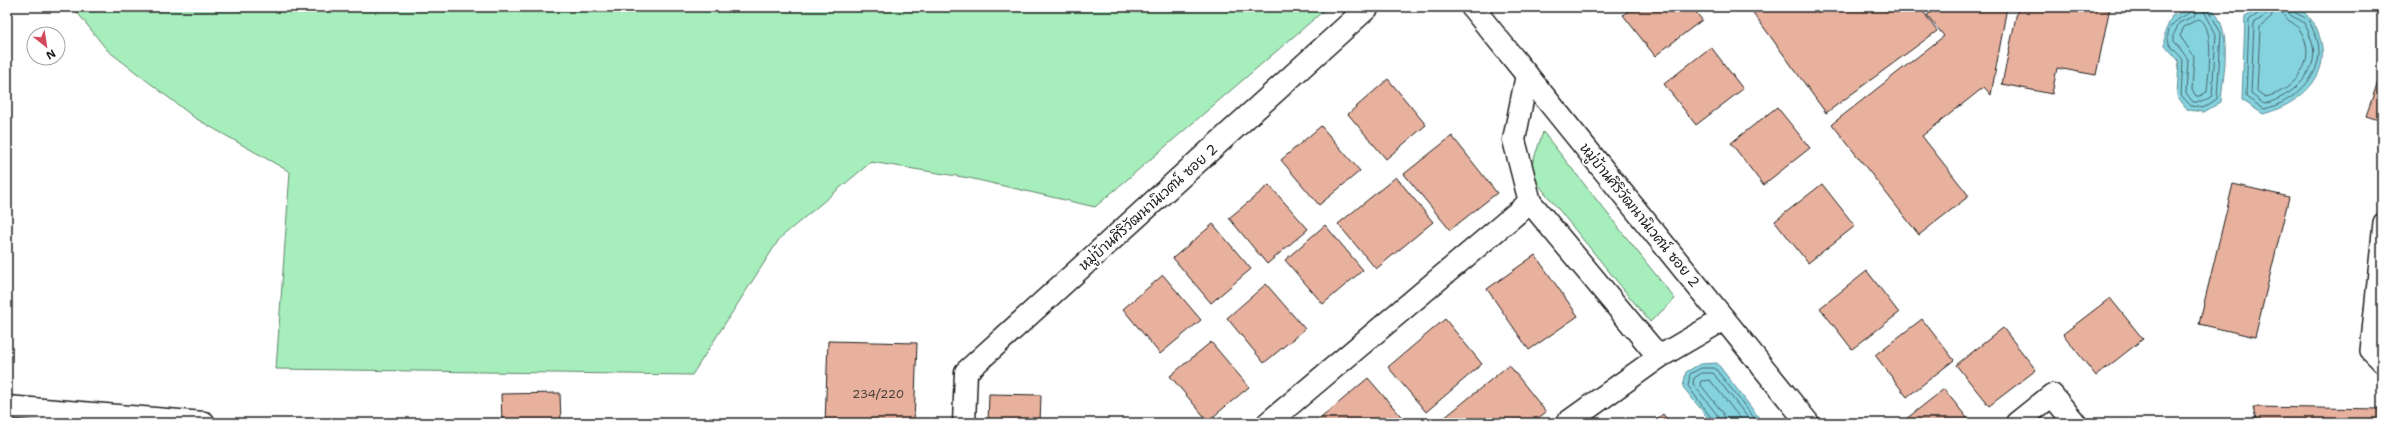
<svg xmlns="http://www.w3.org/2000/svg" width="2389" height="430" viewBox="0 0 2389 430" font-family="'Shantell Sans','Playpen Sans Thai',sans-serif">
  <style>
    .green { fill: #a6eebb; stroke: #61856c }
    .water { fill: #84d3df; stroke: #5a8a91 }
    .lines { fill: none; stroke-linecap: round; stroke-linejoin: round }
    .shore { stroke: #46656a; stroke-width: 1 }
    .building { fill: #e8b19d; stroke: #1c1c1c }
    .service-casing { stroke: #1c1c1c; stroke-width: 20 }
    .minor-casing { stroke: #1c1c1c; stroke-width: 25 }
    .service { stroke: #fff; stroke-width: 17 }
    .minor { stroke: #fff; stroke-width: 22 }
    .labels { text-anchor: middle; stroke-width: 4; stroke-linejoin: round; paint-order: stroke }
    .number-label { font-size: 12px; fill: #4f413c }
    .street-label { font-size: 14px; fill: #1c1c1c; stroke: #fff }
  </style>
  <rect width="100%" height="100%" fill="#fff"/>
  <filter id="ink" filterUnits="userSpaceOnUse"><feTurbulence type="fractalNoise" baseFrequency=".025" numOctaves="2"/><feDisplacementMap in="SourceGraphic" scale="8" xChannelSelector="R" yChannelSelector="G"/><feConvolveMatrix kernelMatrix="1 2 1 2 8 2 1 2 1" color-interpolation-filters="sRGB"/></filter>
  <g filter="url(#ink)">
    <!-- green -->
    <g class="green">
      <path d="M73,7H1328L1095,207L969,178L871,162L780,238L692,375L276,369L290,172L195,118L107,50Z"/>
      <path d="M1543,132L1675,299L1650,322L1529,173Z"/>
    </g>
    <!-- water -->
    <g class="water">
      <path d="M2197,7H2210C2234,29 2223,72 2221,102L2204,112L2188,110L2177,96L2179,61L2165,45V32L2172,16Z"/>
      <path d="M2262,7C2272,7 2283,5 2293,7C2304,9 2312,19 2316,28C2337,72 2303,103 2263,114L2242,100L2245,17Z"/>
      <path d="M1717,363L1763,423H1712L1683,387L1686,372L1700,364Z"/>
    </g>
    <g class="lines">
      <!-- shore -->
      <g class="shore">
        <path d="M2193,7L2191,12C2180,18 2163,26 2169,43C2171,49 2180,54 2183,60L2181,95L2191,106L2203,108L2217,99L2221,33L2207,7"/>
        <path d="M2198,7L2194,16L2179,23L2174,34V41L2188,59L2186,93L2193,102H2202L2212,96L2216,34L2202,7"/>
        <path d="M2263,7L2262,11L2249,20L2246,97L2264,109C2296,102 2331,70 2315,34C2313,30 2311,24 2308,20C2303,15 2293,15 2292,7"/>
        <path d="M2268,7L2266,15L2254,23L2251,94L2264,104C2292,97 2325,69 2310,37C2309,33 2307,27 2304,23C2297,17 2288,18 2287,7"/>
        <path d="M2274,7L2271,18L2260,27L2257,91L2265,97C2296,91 2319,59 2300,30C2294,20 2282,22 2281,7"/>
        <path d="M2199,19C2216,25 2208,77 2207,92L2200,96H2196L2192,90L2194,56L2180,36L2184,27Z"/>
        <path d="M1715,423L1688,386L1690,374L1701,368H1715L1758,423"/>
        <path d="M1720,423L1718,416L1693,384L1694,378L1702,373H1713L1752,423"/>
        <path d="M1726,423L1723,413L1700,384L1701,381L1710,380L1744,423"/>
      </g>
    </g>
    <!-- building -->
    <g class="building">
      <path d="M1633,7H1692L1702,20L1655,56L1623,15Z"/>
      <path d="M1749,7H1920L1937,31L1826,113Z"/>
      <path d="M1939,7H2007L1991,95L1984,87L1922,136L1969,196L1919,235L1832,124L1944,36L1927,15Z"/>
      <path d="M2018,7H2110L2096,75L2057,68L2052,94L2002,84Z"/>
      <path d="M1711,47L1743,89L1696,125L1664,84Z"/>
      <path d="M2382,70V121L2366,116Z"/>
      <path d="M1388,79L1426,125L1386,159L1348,114Z"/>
      <path d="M1777,107L1810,148L1763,185L1731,143Z"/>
      <path d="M1321,126L1360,171L1319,205L1281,160Z"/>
      <path d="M1452,136L1497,193L1450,230L1404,174Z"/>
      <path d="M1396,177L1433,222L1376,269L1338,224Z"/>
      <path d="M1822,184L1855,226L1808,263L1775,221Z"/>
      <path d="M2233,184L2289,197L2255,337L2199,324Z"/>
      <path d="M1269,185L1308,229L1267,264L1229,218Z"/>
      <path d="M1213,224L1251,269L1211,303L1173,258Z"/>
      <path d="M1325,225L1363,270L1323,304L1285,260Z"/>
      <path d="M1535,255L1578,316L1529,350L1487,289Z"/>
      <path d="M1867,271L1899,313L1852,349L1820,308Z"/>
      <path d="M1163,275L1201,320L1160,354L1123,309Z"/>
      <path d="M1266,284L1305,329L1264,363L1227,318Z"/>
      <path d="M2110,298L2143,339L2096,376L2063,334Z"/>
      <path d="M1445,319L1482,364L1426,412L1388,367Z"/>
      <path d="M1922,319L1954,360L1907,397L1875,355Z"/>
      <path d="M2003,328L2036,370L1989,406L1956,365Z"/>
      <path d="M828,341L917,343L914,423H825Z"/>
      <path d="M1211,342L1249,387L1208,421L1170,376Z"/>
      <path d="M1509,365L1546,412L1532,423H1438Z"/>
      <path d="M1368,378L1406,422L1315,423Z"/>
      <path d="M1944,389L1971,423H1901Z"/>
      <path d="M560,393L561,423H502L501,394Z"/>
      <path d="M989,394L1041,395L1040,423H988Z"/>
      <path d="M2253,407L2382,409V423H2257Z"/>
      <path d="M1663,414L1670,423H1652Z"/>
    </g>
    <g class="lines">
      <defs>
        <path id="service" d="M2382,222L2369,351L2382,364"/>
        <g id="minor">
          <path d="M1472,7L1808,423"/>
          <path d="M1527,75L1514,140L1530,202L1659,357L1724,319"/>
          <path d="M7,407L204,423"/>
          <path d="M964,423L966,372L1368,7"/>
          <path d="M1268,423L1530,202"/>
          <path d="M1567,423L1659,357"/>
          <path d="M2017,423L2052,395L2075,423"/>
        </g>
      </defs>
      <!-- service casing -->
      <use href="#service" class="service-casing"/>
      <!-- minor casing -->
      <use href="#minor" class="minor-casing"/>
      <!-- service -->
      <use href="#service" class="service"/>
      <!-- minor -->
      <use href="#minor" class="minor"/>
    </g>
  </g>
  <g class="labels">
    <!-- number labels -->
    <g class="number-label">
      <text x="878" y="398">234/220</text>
    </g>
    <!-- street labels -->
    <g class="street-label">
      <text transform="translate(1148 207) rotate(-42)" y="5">หมู่บ้านศิริวัฒนานิเวศน์ ซอย 2</text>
      <text transform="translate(1640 215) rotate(51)" y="5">หมู่บ้านศิริวัฒนานิเวศน์ ซอย 2</text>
    </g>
  </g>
  <!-- margin -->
  <rect width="2389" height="430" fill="none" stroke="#fff" stroke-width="24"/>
  <rect x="12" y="12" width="2365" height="406" fill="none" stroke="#1c1c1c" stroke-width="1.5" filter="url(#ink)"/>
  <!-- north arrow -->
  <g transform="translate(46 46) rotate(150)"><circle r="19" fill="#ffffff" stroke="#a4a4a4"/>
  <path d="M0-3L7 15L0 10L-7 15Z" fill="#d1495b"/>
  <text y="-6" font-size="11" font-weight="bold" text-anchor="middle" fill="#1c1c1c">N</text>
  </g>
</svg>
